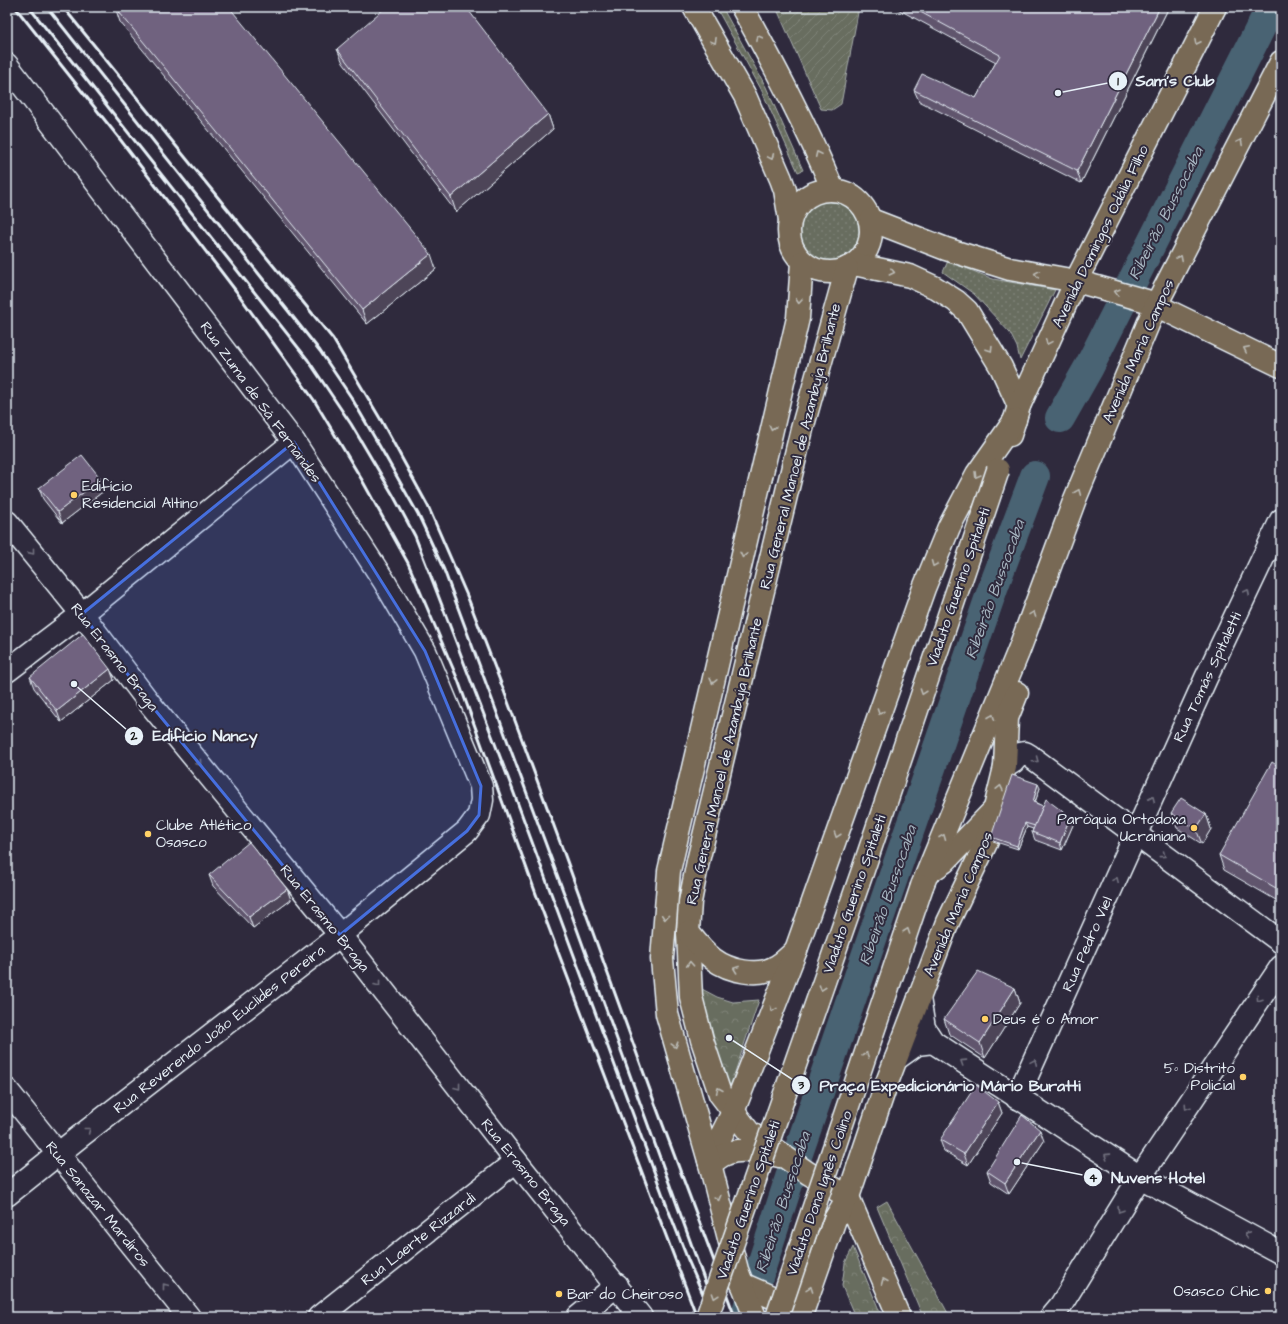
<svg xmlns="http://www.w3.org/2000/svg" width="1288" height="1324" viewBox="0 0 1288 1324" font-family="'Architects Daughter',sans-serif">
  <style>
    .grass { fill: url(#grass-dots); stroke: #a8afac }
    .park { fill: url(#park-crowns); stroke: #a8afac }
    .garden { fill: url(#garden-furrows); stroke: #a8afac }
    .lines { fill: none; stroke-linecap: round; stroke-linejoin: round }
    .river { stroke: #4a6373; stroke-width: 30 }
    .minor-casing { stroke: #e8f1f8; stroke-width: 25 }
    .major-casing { stroke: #e8f1f8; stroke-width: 25 }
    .minor { stroke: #2f2a3d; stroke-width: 22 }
    .major { stroke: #786954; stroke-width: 22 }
    .rail { stroke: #e8f1f8; stroke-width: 3 }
    .major-bridge-casing { stroke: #e8f1f8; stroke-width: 25; stroke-linecap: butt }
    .major-bridge { stroke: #786954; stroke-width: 22 }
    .wall { fill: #60546d; stroke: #e8f1f8 }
    .shaded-wall { fill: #4e4559; stroke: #e8f1f8 }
    .building { fill: #70627f; stroke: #e8f1f8 }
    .oneway { stroke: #bbbbb6 }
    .oneway2 { stroke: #70707e }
    .marked { fill: #466fde; fill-opacity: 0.2; stroke: #466fde; stroke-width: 3; stroke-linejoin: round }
    .poi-dot { fill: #ffd166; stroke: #2f2a3d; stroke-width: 1.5 }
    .labels { text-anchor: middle; stroke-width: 4; stroke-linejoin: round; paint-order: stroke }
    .street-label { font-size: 15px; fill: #e8f1f8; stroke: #2f2a3d }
    .poi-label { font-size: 15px; fill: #e8f1f8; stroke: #2f2a3d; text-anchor: start }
    .water-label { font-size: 16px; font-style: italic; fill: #a9b8c3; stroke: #2f2a3d }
    .leader { fill: none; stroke: #e8f1f8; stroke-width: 1.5 }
    .callout-dot { fill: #e8f1f8; stroke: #2f2a3d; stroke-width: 1.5 }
    .mark-label { font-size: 12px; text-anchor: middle; font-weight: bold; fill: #111 }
    .callout-label { font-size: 16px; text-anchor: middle; font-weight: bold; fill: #e8f1f8; stroke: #2f2a3d; stroke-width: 4; stroke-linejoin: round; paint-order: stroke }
  </style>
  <defs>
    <pattern id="grass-dots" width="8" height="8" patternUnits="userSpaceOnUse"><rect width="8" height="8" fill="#686d5f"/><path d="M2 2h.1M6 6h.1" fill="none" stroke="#7e8277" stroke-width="1.8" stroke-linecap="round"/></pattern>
    <pattern id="park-crowns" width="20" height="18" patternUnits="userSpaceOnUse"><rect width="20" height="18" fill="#686d5f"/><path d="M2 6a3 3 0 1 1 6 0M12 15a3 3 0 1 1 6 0" fill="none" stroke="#7e8277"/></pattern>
    <pattern id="garden-furrows" width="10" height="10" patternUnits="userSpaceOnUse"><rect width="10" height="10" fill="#686d5f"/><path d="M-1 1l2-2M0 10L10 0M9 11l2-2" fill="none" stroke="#7e8277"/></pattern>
  </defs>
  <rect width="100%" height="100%" fill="#2f2a3d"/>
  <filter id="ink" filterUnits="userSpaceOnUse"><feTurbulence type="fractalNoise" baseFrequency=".025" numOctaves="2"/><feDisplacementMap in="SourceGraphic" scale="8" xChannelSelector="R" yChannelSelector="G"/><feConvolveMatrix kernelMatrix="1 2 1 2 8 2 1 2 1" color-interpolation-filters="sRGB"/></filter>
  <g filter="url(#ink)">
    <!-- grass -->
    <g class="grass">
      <path d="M719,7H722L766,87L803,170L798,172L761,89L717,9Z"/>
      <circle cx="828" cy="231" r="31"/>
      <path d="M948,261L993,279L1055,290L1020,360L1017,347L1010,333L974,294L943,272Z"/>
    </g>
    <!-- park -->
    <g class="park">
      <path d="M700,988L717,997L733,1002L759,1000L730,1087L721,1073Z"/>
      <path d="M887,1201L950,1317H923L877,1207Z"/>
      <path d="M853,1247L882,1317H855L842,1286L845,1263Z"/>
    </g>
    <!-- garden -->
    <path class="garden" d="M776,7H859L841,104L832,110L821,109Z"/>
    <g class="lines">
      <!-- river -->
      <g class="river">
        <path d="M1060,418L1089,367L1271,7"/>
        <path d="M745,1317L796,1159L993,588L1035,476"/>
      </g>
      <defs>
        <g id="minor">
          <path d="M7,65L294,442L384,581L425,651L481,786L482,800L479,815L467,831L340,935L78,1138L7,1195"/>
          <path d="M7,522L82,614L151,705L340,935L516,1161L641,1317"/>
          <path d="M7,671L82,614L294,442"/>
          <path d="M1005,767L1013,762L1020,754L1025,753L1030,756L1281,942"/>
          <path d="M919,998L924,1028L933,1042L1140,1177L1281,1253"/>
          <path d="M896,1059L917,1044L933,1042"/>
          <path d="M7,1090L189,1317"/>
          <path d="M1017,1098L1206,678L1281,520"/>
          <path d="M319,1317L516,1161"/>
          <path d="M578,1317L617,1285"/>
          <path d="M1051,1317L1061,1305L1140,1177L1281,967"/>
        </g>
        <g id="major">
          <path d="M694,7L745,96L781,179L785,190L790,220"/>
          <path d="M742,7C775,67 807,127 833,190"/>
          <circle cx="830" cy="231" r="41"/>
          <path d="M871,220L946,249L1010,269L1076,281L1147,301L1281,366"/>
          <path d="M854,264L910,276L934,287L956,301L967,311L1001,367L1019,406"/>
          <path d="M847,268L802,429L698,861L690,902L688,932L691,997L702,1040L720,1094L749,1132L808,1173L848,1197"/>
          <path d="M1010,435L1019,406L1076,281L1215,7"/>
          <path d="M931,871L944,862L996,808"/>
          <path d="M922,886L1019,650L1075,499L1156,305L1281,62"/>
          <path d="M688,932C696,942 703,951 713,959C729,971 759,978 777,966C784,962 790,956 796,950"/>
          <path d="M709,1160L733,1112L796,950L924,588L949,527L977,474L1015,420"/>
          <path d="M710,1164C715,1161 720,1156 726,1154C742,1147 763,1153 779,1156"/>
          <path d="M848,1197L899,1317"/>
          <path d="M742,1284L799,1309L804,1307L835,1219L848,1197L886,1085L948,922L987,841L1005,767L1007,718L1017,693"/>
          <path d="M755,1317L737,1270L710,1164L667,1014L662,959L669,871L798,318L802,262"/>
        </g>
      </defs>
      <!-- minor casing -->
      <use href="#minor" class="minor-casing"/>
      <!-- major casing -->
      <use href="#major" class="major-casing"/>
      <!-- minor -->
      <use href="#minor" class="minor"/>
      <!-- major -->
      <use href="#major" class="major"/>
      <!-- rail -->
      <g class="rail">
        <path d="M15,7L119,138L236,291L314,400L362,480L408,563L458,680L536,894L697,1317"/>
        <path d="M29,7L308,360L351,424L393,495L415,536L433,582L512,788L668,1209L688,1260L713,1317"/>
        <path d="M47,7L320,351L351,397L383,452L418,514L444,570L565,896L713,1304"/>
        <path d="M63,7L333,339L381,420L428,506L468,598L504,691L564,853L654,1101L735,1317"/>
      </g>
      <defs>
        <g id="major-bridge">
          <path d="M707,1317L863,870L998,470"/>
          <path d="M777,1317L922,886"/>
        </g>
      </defs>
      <!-- major-bridge casing -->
      <use href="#major-bridge" class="major-bridge-casing"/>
      <!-- major-bridge -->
      <use href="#major-bridge" class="major-bridge"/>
    </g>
    <!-- wall -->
    <g class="wall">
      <path d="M115,7L436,269L367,324L120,22Z"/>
      <path d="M894,7H1169L1081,183L919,101L914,90L976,98L996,62Z"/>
      <path d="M337,49L548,114L553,129L456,212L343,63Z"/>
      <path d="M101,479L105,490L62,523L43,499L39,488Z"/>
      <path d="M110,669L114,680L61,722L34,688L30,677Z"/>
      <path d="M1281,768V903L1224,870L1219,855Z"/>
      <path d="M1040,788L1035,802L1073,825L1062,850L1035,840L1032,832L1033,829L1027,827L1018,849L993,841L991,837Z"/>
      <path d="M1171,813L1206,814L1211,829L1202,844L1177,828Z"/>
      <path d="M209,875L287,889L291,900L253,928L213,886Z"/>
      <path d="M1015,988L1020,1003L985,1058L949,1034L944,1019Z"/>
      <path d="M998,1102L1002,1113L968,1165L944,1151L940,1140Z"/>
      <path d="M1044,1141L1009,1194L991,1182L987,1171Z"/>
    </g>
    <!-- shaded-wall -->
    <g class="shaded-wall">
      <path d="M1160,7H1169L1081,183L1077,171Z"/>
      <path d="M548,114L553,129L456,212L451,197Z"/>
      <path d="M431,254L436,269L367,324L362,310Z"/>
      <path d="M101,479L105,490L62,523L58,512Z"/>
      <path d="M110,669L114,680L61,722L57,711Z"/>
      <path d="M1038,784L1040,788L1034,805L1033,802Z"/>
      <path d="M1206,814L1211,829L1202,844L1196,829Z"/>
      <path d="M1070,817L1073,825L1062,850L1060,843Z"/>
      <path d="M1025,823L1027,827L1018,849L1017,846Z"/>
      <path d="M287,889L291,900L253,928L249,917Z"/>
      <path d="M1015,988L1020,1003L985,1058L980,1043Z"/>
      <path d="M998,1102L1002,1113L968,1165L964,1154Z"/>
      <path d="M1040,1130L1044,1141L1009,1194L1005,1183Z"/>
    </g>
    <!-- building -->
    <g class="building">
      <path d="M115,7H229L431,254L362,310Z"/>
      <path d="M386,7H466L548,114L451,197L337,49Z"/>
      <path d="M911,7H1160L1077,171L914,90L922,74L976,98L1000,55Z"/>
      <path d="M82,455L101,479L58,512L39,488Z"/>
      <path d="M83,634L110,669L57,711L30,677Z"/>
      <path d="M1272,762L1281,768V891L1219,855Z"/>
      <path d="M1012,775L1038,784L1033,802L1043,806L1035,826L1025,823L1017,846L991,837Z"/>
      <path d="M1181,798L1206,814L1196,829L1171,813Z"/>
      <path d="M1046,799L1070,817L1060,843L1032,832Z"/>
      <path d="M249,842L287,889L249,917L209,875Z"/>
      <path d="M978,971L1015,988L980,1043L944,1019Z"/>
      <path d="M976,1085L998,1102L964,1154L940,1140Z"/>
      <path d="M1022,1115L1040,1130L1005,1183L987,1171Z"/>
    </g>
    <!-- one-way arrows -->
    <defs><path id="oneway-chevron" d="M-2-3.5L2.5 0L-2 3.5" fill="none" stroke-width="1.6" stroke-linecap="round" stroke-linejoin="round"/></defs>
    <g class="oneway">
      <use href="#oneway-chevron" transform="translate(759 38) rotate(-119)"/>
      <use href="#oneway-chevron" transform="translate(714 41) rotate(61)"/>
      <use href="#oneway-chevron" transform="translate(1197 42) rotate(117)"/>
      <use href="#oneway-chevron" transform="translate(1240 142) rotate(-63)"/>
      <use href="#oneway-chevron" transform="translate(818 154) rotate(-115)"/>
      <use href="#oneway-chevron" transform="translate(771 157) rotate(66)"/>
      <use href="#oneway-chevron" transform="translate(1180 258) rotate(-63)"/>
      <use href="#oneway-chevron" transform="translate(892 272) rotate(13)"/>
      <use href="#oneway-chevron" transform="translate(1037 274) rotate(-170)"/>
      <use href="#oneway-chevron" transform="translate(1117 292) rotate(-164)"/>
      <use href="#oneway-chevron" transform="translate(799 301) rotate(95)"/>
      <use href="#oneway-chevron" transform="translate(1048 342) rotate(114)"/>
      <use href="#oneway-chevron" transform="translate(990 349) rotate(58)"/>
      <use href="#oneway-chevron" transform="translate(1246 349) rotate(-154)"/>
      <use href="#oneway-chevron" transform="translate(772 428) rotate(103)"/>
      <use href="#oneway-chevron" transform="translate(977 475) rotate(121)"/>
      <use href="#oneway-chevron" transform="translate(1078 492) rotate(-68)"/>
      <use href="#oneway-chevron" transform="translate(743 555) rotate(103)"/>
      <use href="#oneway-chevron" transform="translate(934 564) rotate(112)"/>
      <use href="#oneway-chevron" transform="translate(1033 614) rotate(-70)"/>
      <use href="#oneway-chevron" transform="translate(713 681) rotate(103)"/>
      <use href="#oneway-chevron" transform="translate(923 692) rotate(109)"/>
      <use href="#oneway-chevron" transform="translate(880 712) rotate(109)"/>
      <use href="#oneway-chevron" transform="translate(992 717) rotate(-68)"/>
      <use href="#oneway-chevron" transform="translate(1000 788) rotate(-78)"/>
      <use href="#oneway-chevron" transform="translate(837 835) rotate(109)"/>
      <use href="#oneway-chevron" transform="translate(943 837) rotate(-68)"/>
      <use href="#oneway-chevron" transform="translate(665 917) rotate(94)"/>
      <use href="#oneway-chevron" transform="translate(907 931) rotate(-71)"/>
      <use href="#oneway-chevron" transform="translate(690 964) rotate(-93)"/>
      <use href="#oneway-chevron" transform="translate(736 969) rotate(-160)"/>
      <use href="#oneway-chevron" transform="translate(822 988) rotate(109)"/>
      <use href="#oneway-chevron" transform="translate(773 1009) rotate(111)"/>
      <use href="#oneway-chevron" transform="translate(675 1045) rotate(75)"/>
      <use href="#oneway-chevron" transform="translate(866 1055) rotate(-71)"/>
      <use href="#oneway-chevron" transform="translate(719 1090) rotate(-113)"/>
      <use href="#oneway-chevron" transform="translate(718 1198) rotate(75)"/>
      <use href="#oneway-chevron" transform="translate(884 1281) rotate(-113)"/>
      <use href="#oneway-chevron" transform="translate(810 1289) rotate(-70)"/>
      <use href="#oneway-chevron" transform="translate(715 1296) rotate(109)"/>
    </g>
    <g class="oneway2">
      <use href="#oneway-chevron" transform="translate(32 552) rotate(51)"/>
      <use href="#oneway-chevron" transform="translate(1247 592) rotate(-64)"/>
      <use href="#oneway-chevron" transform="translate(1036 760) rotate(37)"/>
      <use href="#oneway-chevron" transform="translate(199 763) rotate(51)"/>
      <use href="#oneway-chevron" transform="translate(1152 799) rotate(-66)"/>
      <use href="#oneway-chevron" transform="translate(1163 855) rotate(37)"/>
      <use href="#oneway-chevron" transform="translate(1116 880) rotate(-66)"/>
      <use href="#oneway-chevron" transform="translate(378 984) rotate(52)"/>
      <use href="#oneway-chevron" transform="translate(1259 999) rotate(124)"/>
      <use href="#oneway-chevron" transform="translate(963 1062) rotate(-147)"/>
      <use href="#oneway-chevron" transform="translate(1034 1062) rotate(-66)"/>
      <use href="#oneway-chevron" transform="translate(458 1087) rotate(52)"/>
      <use href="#oneway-chevron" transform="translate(1187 1107) rotate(124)"/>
      <use href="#oneway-chevron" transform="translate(88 1130) rotate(-38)"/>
      <use href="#oneway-chevron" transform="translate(1107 1156) rotate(-147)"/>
      <use href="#oneway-chevron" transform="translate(1120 1210) rotate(122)"/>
      <use href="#oneway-chevron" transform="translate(1247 1234) rotate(-152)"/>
      <use href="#oneway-chevron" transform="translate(165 1286) rotate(-128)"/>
    </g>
  </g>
  <!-- marked area -->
  <path class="marked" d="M294,442L425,651L481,786L479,815L467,831L340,935L151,705L82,614Z"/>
  <!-- markers -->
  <g class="poi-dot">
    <circle cx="74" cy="495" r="4"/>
    <circle cx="1194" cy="828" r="4"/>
    <circle cx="148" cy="834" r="4"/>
    <circle cx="985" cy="1019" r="4"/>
    <circle cx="1243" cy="1077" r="4"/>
    <circle cx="1268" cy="1291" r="4"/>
    <circle cx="559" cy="1294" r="4"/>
  </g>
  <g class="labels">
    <!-- street labels -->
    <g class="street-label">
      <text transform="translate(1100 236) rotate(-64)" y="5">Avenida Domingos Odália Filho</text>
      <text transform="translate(1138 351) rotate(-66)" y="5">Avenida Maria Campos</text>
      <text transform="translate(261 402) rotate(54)" y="5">Rua Zuma de Sá Fernandes</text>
      <text transform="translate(800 446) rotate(-76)" y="5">Rua General Manoel de Azambuja Brilhante</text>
      <text transform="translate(958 587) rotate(-71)" y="5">Viaduto Guerino Spitaleti</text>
      <text transform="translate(115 657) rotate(52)" y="5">Rua Erasmo Braga</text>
      <text transform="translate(1207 677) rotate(-65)" y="5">Rua Tomás Spitaletti</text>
      <text transform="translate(724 761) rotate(-77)" y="5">Rua General Manoel de Azambuja Brilhante</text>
      <text transform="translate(854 894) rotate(-71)" y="5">Viaduto Guerino Spitaleti</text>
      <text transform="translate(958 904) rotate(-67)" y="5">Avenida Maria Campos</text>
      <text transform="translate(325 918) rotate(51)" y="5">Rua Erasmo Braga</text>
      <text transform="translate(1087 944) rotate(-66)" y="5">Rua Pedro Viel</text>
      <text transform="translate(219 1029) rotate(-38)" y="5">Rua Reverendo João Euclides Pereira</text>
      <text transform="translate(526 1172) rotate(51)" y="5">Rua Erasmo Braga</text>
      <text transform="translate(819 1193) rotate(-71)" y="5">Viaduto Dona Ignês Colino</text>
      <text transform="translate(748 1200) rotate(-71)" y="5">Viaduto Guerino Spitaleti</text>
      <text transform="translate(98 1204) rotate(51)" y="5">Rua Sanazar Mardiros</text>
      <text transform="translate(418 1239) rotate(-38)" y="5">Rua Laerte Rizzardi</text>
    </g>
    <!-- poi labels -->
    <g class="poi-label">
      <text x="82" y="491">Edifício<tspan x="82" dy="17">Residencial Altino</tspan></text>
      <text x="1186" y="824" text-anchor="end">Paróquia Ortodoxa<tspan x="1186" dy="17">Ucraniana</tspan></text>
      <text x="156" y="830">Clube Atlético<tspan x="156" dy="17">Osasco</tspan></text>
      <text x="993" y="1024">Deus é o Amor</text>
      <text x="1235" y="1073" text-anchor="end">5º Distrito<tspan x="1235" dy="17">Policial</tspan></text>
      <text x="1260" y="1296" text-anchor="end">Osasco Chic</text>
      <text x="567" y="1299">Bar do Cheiroso</text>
    </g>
    <!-- water labels -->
    <g class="water-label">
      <text transform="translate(1165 213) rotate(-63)" y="6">Ribeirão Bussocaba</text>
      <text transform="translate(994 589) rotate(-70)" y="6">Ribeirão Bussocaba</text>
      <text transform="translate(887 895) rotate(-71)" y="6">Ribeirão Bussocaba</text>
      <text transform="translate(782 1202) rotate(-72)" y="6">Ribeirão Bussocaba</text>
    </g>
  </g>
  <!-- callouts -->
  <path class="leader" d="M1058 93L1118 81M74 684L134 736M729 1038L801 1085M1017 1162L1093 1177"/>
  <g class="callout-dot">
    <circle cx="1058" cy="93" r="4"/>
    <circle cx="74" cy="684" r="4"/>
    <circle cx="729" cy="1038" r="4"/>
    <circle cx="1017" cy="1162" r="4"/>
    <circle cx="1118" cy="81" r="10"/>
    <circle cx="134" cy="736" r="10"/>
    <circle cx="801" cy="1085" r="10"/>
    <circle cx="1093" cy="1177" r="10"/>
  </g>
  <g class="mark-label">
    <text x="1118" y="85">1</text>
    <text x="134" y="740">2</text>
    <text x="801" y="1089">3</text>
    <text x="1093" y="1182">4</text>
  </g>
  <g class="callout-label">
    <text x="1175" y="86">Sam's Club</text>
    <text x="205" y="741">Edifício Nancy</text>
    <text x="950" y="1091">Praça Expedicionário Mário Buratti</text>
    <text x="1158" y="1183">Nuvens Hotel</text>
  </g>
  <!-- margin -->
  <rect width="1288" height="1324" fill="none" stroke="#2f2a3d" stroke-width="24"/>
  <rect x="12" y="12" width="1264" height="1300" fill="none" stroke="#e8f1f8" stroke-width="1.5" filter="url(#ink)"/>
</svg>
